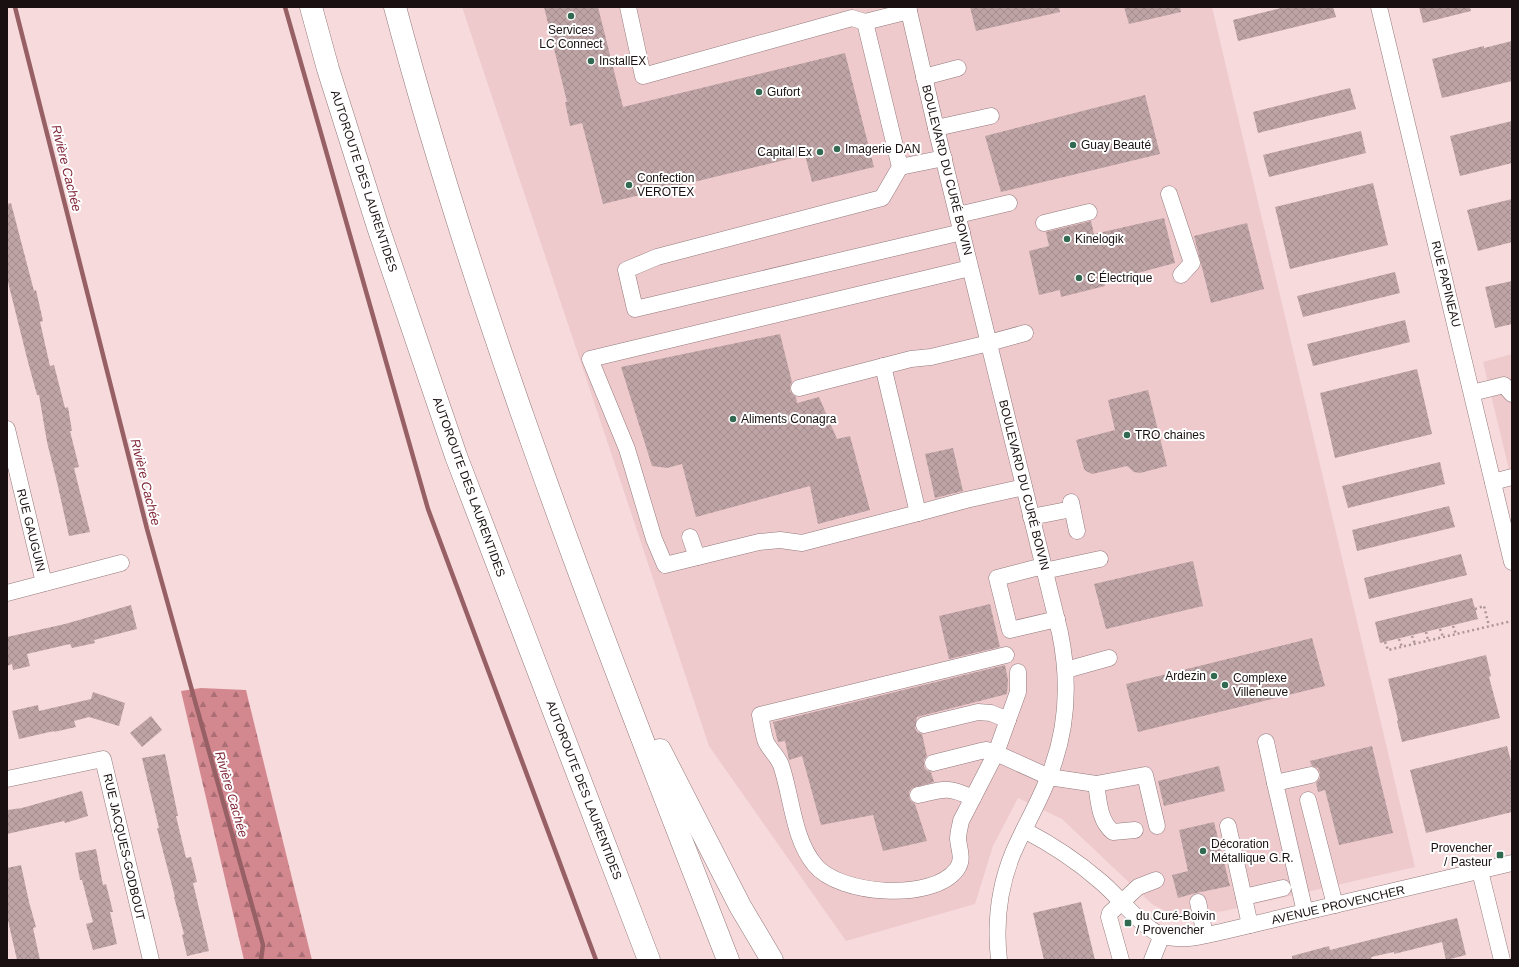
<svg xmlns="http://www.w3.org/2000/svg" width="1519" height="967" viewBox="0 0 1519 967" font-family="Arial,sans-serif">
  <style>
    .built { fill: #efcacd }
    .forest { fill: url(#forest-firs) }
    .lines { fill: none; stroke-linecap: round; stroke-linejoin: round }
    .stream { stroke: #976065; stroke-width: 4.5 }
    .building { fill: url(#building-cross-hatch) }
    .minor-casing { stroke: #93797b; stroke-width: 17 }
    .highway-casing { stroke: #93797b; stroke-width: 23 }
    .path { stroke: #ac9597; stroke-width: 2.5; stroke-dasharray: 2 3; stroke-linecap: butt }
    .minor { stroke: #fff; stroke-width: 16 }
    .highway { stroke: #fff; stroke-width: 22 }
    .poi-dot { fill: #316951; stroke: #fff; stroke-width: 1.5 }
    .labels { text-anchor: middle; stroke-width: 4; stroke-linejoin: round; paint-order: stroke }
    .poi-label { font-size: 12px; fill: #1a1011; stroke: #fff; text-anchor: start }
    .street-label { font-size: 12px; fill: #1a1011; stroke: #fff }
    .water-label { font-size: 13px; font-style: italic; fill: #82293a; stroke: #fff }
  </style>
  <defs>
    <pattern id="forest-firs" width="22" height="20" patternUnits="userSpaceOnUse"><rect width="22" height="20" fill="#d38890"/><path d="M5 1l3.5 6h-7zM16 11l3.5 6h-7z" fill="#aa6e74"/></pattern>
    <pattern id="building-cross-hatch" width="8" height="8" patternUnits="userSpaceOnUse"><rect width="8" height="8" fill="#bfa4a6"/><path d="M0 0l8 8M0 8l8-8" fill="none" stroke="#a48c8e"/></pattern>
  </defs>
  <rect width="100%" height="100%" fill="#f7dadc"/>
  <!-- built -->
  <g class="built">
    <path d="M462,7H1212L1415,867L1224,911L1181,918L1153,905L1062,819L1018,798L993,846L975,904L846,941L709,746Z"/>
    <path d="M1512,354V482L1483,362Z"/>
  </g>
  <!-- forest -->
  <path class="forest" d="M201,688L246,690L312,960H244L181,691Z"/>
  <g class="lines">
    <!-- stream -->
    <g class="stream">
      <path d="M15,7L147,529L263,945L261,960"/>
      <path d="M285,7L428,509L596,960"/>
    </g>
  </g>
  <!-- building -->
  <g class="building">
    <path d="M544,7H598L623,107L845,53L874,167L812,182L805,155L603,204L582,123L570,126L565,102H567Z"/>
    <path d="M970,7H1059L1060,12L976,31Z"/>
    <path d="M1124,7H1180L1181,12L1129,24Z"/>
    <path d="M1285,7H1333L1336,17L1238,41L1233,20Z"/>
    <path d="M1419,7H1470L1471,11L1423,23Z"/>
    <path d="M1512,41V81L1442,98L1432,59L1484,46V48Z"/>
    <path d="M1350,88L1356,109L1258,133L1253,112Z"/>
    <path d="M1145,95L1160,154L1001,192L985,136Z"/>
    <path d="M1512,121V163L1460,176L1450,136Z"/>
    <path d="M1361,131L1366,153L1269,177L1263,155Z"/>
    <path d="M1373,183L1388,245L1290,269L1275,207Z"/>
    <path d="M1512,199V242L1478,251L1467,210Z"/>
    <path d="M11,203L34,291L36,290L43,321L40,322L50,366L54,365L65,408L68,407L72,431H70L79,467L74,468L90,532L69,536L57,482L47,442L39,395H37L28,362L7,278V204Z"/>
    <path d="M1164,218L1175,263L1104,282L1105,286L1061,297L1060,290L1039,295L1029,251L1049,246L1046,232L1091,221L1094,234Z"/>
    <path d="M1247,223L1264,289L1211,303L1194,236Z"/>
    <path d="M1395,272L1400,293L1303,317L1297,296Z"/>
    <path d="M1512,281V324L1495,328L1485,287Z"/>
    <path d="M1405,320L1410,342L1313,366L1307,344Z"/>
    <path d="M780,334L792,382L790,386V391L796,397L797,403L819,397L837,439L850,436L870,510L818,524L810,486L696,517L682,464L667,468L652,466L621,367Z"/>
    <path d="M1417,369L1432,434L1335,458L1320,393Z"/>
    <path d="M1148,390L1167,466L1140,473L1134,472L1127,466L1092,474L1086,471L1084,469L1076,440L1115,430L1108,400Z"/>
    <path d="M953,448L963,491L935,498L925,454Z"/>
    <path d="M1440,462L1445,484L1348,508L1342,486Z"/>
    <path d="M1449,506L1455,527L1357,551L1352,530Z"/>
    <path d="M1461,554L1467,575L1369,599L1364,578Z"/>
    <path d="M1193,561L1203,606L1106,629L1094,584Z"/>
    <path d="M1472,598L1478,619L1380,643L1375,622Z"/>
    <path d="M990,604L1000,647L949,659L939,616Z"/>
    <path d="M131,605L137,629L94,640L95,643L72,648L70,644L27,654L30,666L13,670L12,664L7,666V637L65,624Z"/>
    <path d="M1312,638L1325,686L1138,732L1126,684Z"/>
    <path d="M1486,655L1491,676L1489,677L1500,718L1402,742L1397,721L1398,720L1388,679Z"/>
    <path d="M1005,665L1008,680L1007,694L917,717L915,728L917,732L922,734L927,756L924,760V766L926,770L931,772L934,782L912,788L909,792V797L911,801L915,804L927,841L883,851L873,815L821,825L802,756L789,760L785,741L778,742L773,722Z"/>
    <path d="M93,692L125,703L119,726L89,717L74,721L76,727L54,732V731L19,739L12,711L38,705L39,711L91,699Z"/>
    <path d="M151,716L162,730L142,747L130,733Z"/>
    <path d="M1372,746L1393,833L1339,845L1325,790L1318,792L1316,783L1320,778V773L1318,768L1312,766L1310,761Z"/>
    <path d="M1507,746L1512,765V812L1426,833L1410,770Z"/>
    <path d="M165,754L178,816H176L186,858L191,857L197,882L193,883L209,951L187,956L182,935L184,934L174,897H175L157,828H159L142,758Z"/>
    <path d="M1219,766L1225,791L1164,806L1158,781Z"/>
    <path d="M82,791L88,816L65,823L64,821L7,834V810L22,808Z"/>
    <path d="M1214,822L1230,886L1196,893L1178,898L1172,875L1188,871L1179,830Z"/>
    <path d="M96,849L103,885L106,884L113,912H110L117,944L93,950L86,924L93,922L82,880H80L75,853Z"/>
    <path d="M21,865L29,902L36,927L33,928L40,960H17L7,916V868Z"/>
    <path d="M1081,902L1095,960H1044L1033,913Z"/>
    <path d="M1457,918L1466,955L1446,960L1442,942L1394,954V952L1371,957L1372,960H1292V956L1329,946L1330,950Z"/>
  </g>
  <g class="lines">
    <defs>
      <g id="minor">
        <path d="M628,7L643,76L852,18L865,22"/>
        <path d="M908,7L936,128L1060,633C1070,682 1068,729 1049,776C1039,803 1024,827 1013,853C999,887 995,924 999,960"/>
        <path d="M1379,7L1512,562"/>
        <path d="M909,11L865,22L900,167L882,198L657,257L626,270L635,309L962,232"/>
        <path d="M924,77L958,68"/>
        <path d="M936,128L991,116"/>
        <path d="M900,167L944,158"/>
        <path d="M1169,194L1192,263L1181,275"/>
        <path d="M958,215L1009,203"/>
        <path d="M1044,223L1089,212"/>
        <path d="M883,366L918,513L802,543L780,540L759,542L665,565L654,539L627,449L590,359L970,268"/>
        <path d="M799,388L911,359L931,357L989,343L1025,333"/>
        <path d="M1472,393L1504,385L1512,394"/>
        <path d="M7,429L44,583"/>
        <path d="M1493,482L1512,477"/>
        <path d="M1071,502L1077,531"/>
        <path d="M918,513L966,500L1024,487"/>
        <path d="M1031,517L1072,509"/>
        <path d="M690,537L697,557"/>
        <path d="M1043,566L997,578L1010,630L1057,619"/>
        <path d="M1044,571L1100,559"/>
        <path d="M7,593L121,563"/>
        <path d="M1006,655L760,715C762,724 763,734 766,742C770,750 778,757 781,765C792,797 793,839 815,865C839,895 933,902 957,869C964,859 959,850 958,839C958,833 960,827 961,821L996,753L1049,777L1096,784"/>
        <path d="M1066,670L1109,658"/>
        <path d="M924,725L978,712L991,713L1008,720"/>
        <path d="M1266,742L1275,783"/>
        <path d="M933,763L981,751L987,750L996,753L1018,692V672"/>
        <path d="M7,779L103,759L151,960"/>
        <path d="M918,795C945,789 947,786 973,798"/>
        <path d="M1308,800L1335,905"/>
        <path d="M1228,826L1250,925"/>
        <path d="M1024,830C1051,844 1077,861 1100,881C1120,897 1143,931 1167,937C1186,941 1207,935 1225,931L1512,863"/>
        <path d="M1135,830L1113,832C1099,821 1099,801 1096,784L1145,775L1157,826"/>
        <path d="M1480,871L1502,960"/>
        <path d="M1244,897L1283,888"/>
        <path d="M1198,902L1205,935"/>
        <path d="M1305,912L1275,783L1311,775"/>
        <path d="M1121,960L1109,917L1110,913L1138,887L1156,880"/>
        <path d="M1152,960L1162,935"/>
      </g>
      <g id="highway">
        <path d="M311,7L328,69L378,227L456,456L649,960"/>
        <path d="M395,7C482,333 606,646 728,960"/>
        <path d="M660,750L740,906L772,960"/>
      </g>
    </defs>
    <!-- minor casing -->
    <use href="#minor" class="minor-casing"/>
    <!-- highway casing -->
    <use href="#highway" class="highway-casing"/>
    <!-- path -->
    <g class="path">
      <path d="M1475,609L1484,606L1489,626"/>
      <path d="M1453,626L1456,634"/>
      <path d="M1440,629L1443,637"/>
      <path d="M1426,632L1428,640"/>
      <path d="M1412,636L1415,644"/>
      <path d="M1399,639L1402,647"/>
      <path d="M1385,642L1388,650L1512,621"/>
    </g>
    <!-- minor -->
    <use href="#minor" class="minor"/>
    <!-- highway -->
    <use href="#highway" class="highway"/>
  </g>
  <!-- markers -->
  <g class="poi-dot">
    <circle cx="571" cy="16" r="4"/>
    <circle cx="591" cy="61" r="4"/>
    <circle cx="759" cy="92" r="4"/>
    <circle cx="1073" cy="145" r="4"/>
    <circle cx="837" cy="149" r="4"/>
    <circle cx="820" cy="152" r="4"/>
    <circle cx="629" cy="185" r="4"/>
    <circle cx="1067" cy="239" r="4"/>
    <circle cx="1079" cy="278" r="4"/>
    <circle cx="733" cy="419" r="4"/>
    <circle cx="1127" cy="435" r="4"/>
    <circle cx="1214" cy="676" r="4"/>
    <circle cx="1225" cy="685" r="4"/>
    <circle cx="1203" cy="851" r="4"/>
    <rect x="1496" y="851" width="8" height="8" rx="2"/>
    <rect x="1124" y="919" width="8" height="8" rx="2"/>
  </g>
  <g class="labels">
    <!-- poi labels -->
    <g class="poi-label">
      <text x="571" y="34" text-anchor="middle">Services<tspan x="571" dy="14">LC Connect</tspan></text>
      <text x="599" y="65">InstallEX</text>
      <text x="767" y="96">Gufort</text>
      <text x="1081" y="149">Guay Beauté</text>
      <text x="845" y="153">Imagerie DAN</text>
      <text x="812" y="156" text-anchor="end">Capital Ex</text>
      <text x="637" y="182">Confection<tspan x="637" dy="14">VEROTEX</tspan></text>
      <text x="1075" y="243">Kinelogik</text>
      <text x="1087" y="282">C Électrique</text>
      <text x="741" y="423">Aliments Conagra</text>
      <text x="1135" y="439">TRO chaines</text>
      <text x="1206" y="680" text-anchor="end">Ardezin</text>
      <text x="1233" y="682">Complexe<tspan x="1233" dy="14">Villeneuve</tspan></text>
      <text x="1211" y="848">Décoration<tspan x="1211" dy="14">Métallique G.R.</tspan></text>
      <text x="1492" y="852" text-anchor="end">Provencher<tspan x="1492" dy="14">/ Pasteur</tspan></text>
      <text x="1136" y="920">du Curé-Boivin<tspan x="1136" dy="14">/ Provencher</tspan></text>
    </g>
    <!-- street labels -->
    <g class="street-label">
      <text transform="translate(947 170) rotate(76)" y="4">BOULEVARD DU CURÉ BOIVIN</text>
      <text transform="translate(364 181) rotate(72)" y="4">AUTOROUTE DES LAURENTIDES</text>
      <text transform="translate(1446 284) rotate(76)" y="4">RUE PAPINEAU</text>
      <text transform="translate(1024 485) rotate(76)" y="4">BOULEVARD DU CURÉ BOIVIN</text>
      <text transform="translate(469 487) rotate(70)" y="4">AUTOROUTE DES LAURENTIDES</text>
      <text transform="translate(31 530) rotate(76)" y="4">RUE GAUGUIN</text>
      <text transform="translate(584 790) rotate(69)" y="4">AUTOROUTE DES LAURENTIDES</text>
      <text transform="translate(124 847) rotate(77)" y="4">RUE JACQUES-GODBOUT</text>
      <text transform="translate(1338 905) rotate(-13)" y="4">AVENUE PROVENCHER</text>
    </g>
    <!-- water labels -->
    <g class="water-label">
      <text transform="translate(67 168) rotate(76)" y="5">Rivière Cachée</text>
      <text transform="translate(146 482) rotate(76)" y="5">Rivière Cachée</text>
      <text transform="translate(232 794) rotate(74)" y="5">Rivière Cachée</text>
    </g>
  </g>
  <!-- border -->
  <rect width="1519" height="967" fill="none" stroke="#1a1011" stroke-width="16"/>
</svg>
